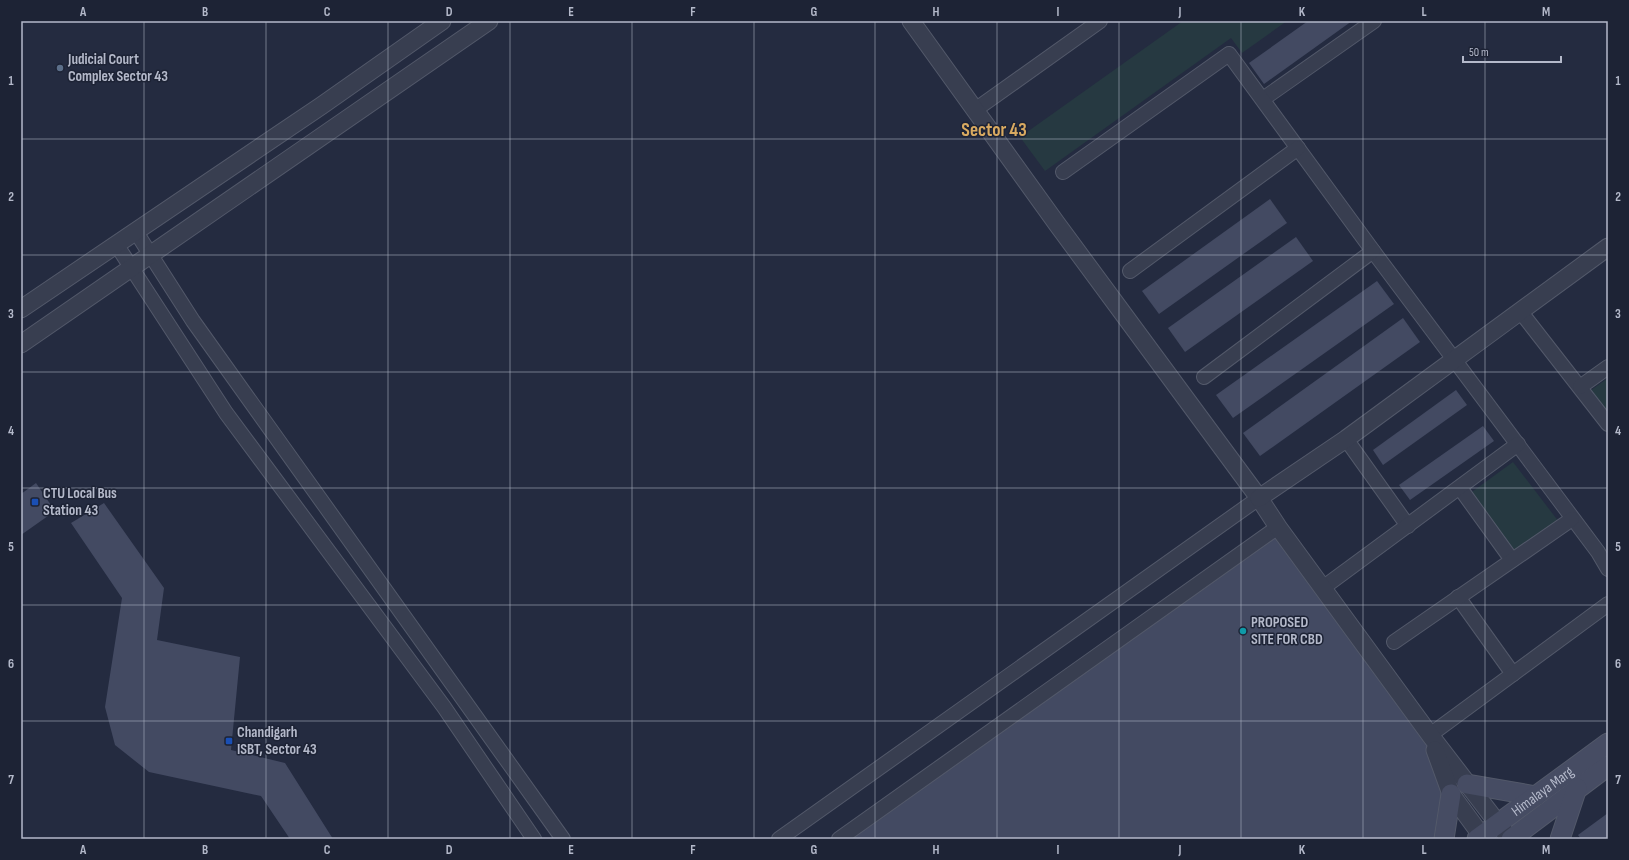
<svg xmlns="http://www.w3.org/2000/svg" width="1629" height="860" viewBox="0 0 1629 860" font-family="'Sofia Sans Condensed',sans-serif">
  <style>
    .green { fill: #263941 }
    .building { fill: #434a62 }
    .lines { fill: none; stroke-linecap: round; stroke-linejoin: round }
    .minor-casing { stroke: #53596a; stroke-width: 16 }
    .tertiary-casing { stroke: #53596a; stroke-width: 19 }
    .secondary-casing { stroke: #53596a; stroke-width: 21 }
    .minor { stroke: #383e50; stroke-width: 14 }
    .tertiary { stroke: #383e50; stroke-width: 17 }
    .secondary { stroke: #464c63; stroke-width: 19 }
    .grid { fill: none; stroke: #b4b9ca; stroke-width: 1; stroke-opacity: 0.55 }
    .service-dot { fill: #5c6f8a; stroke: #1d2335; stroke-width: 1.5 }
    .transit-dot { fill: #1a4fb4; stroke: #1d2335; stroke-width: 1.5 }
    .culture-dot { fill: #0f9aa8; stroke: #1d2335; stroke-width: 1.5 }
    .labels { text-anchor: middle; stroke-width: 3; stroke-linejoin: round; paint-order: stroke }
    .poi-label { font-size: 15px; font-weight: bold; fill: #b4b9ca; stroke: #1d2335; text-anchor: start }
    .street-label { font-size: 15px; fill: #b4b9ca; stroke: #1d2335 }
    .district-label { font-size: 19px; font-weight: bold; fill: #d9aa61; stroke: #1d2335 }
    .neatline { fill: none; stroke: #b4b9ca; stroke-width: 1.5 }
    .grid-label { font-size: 13px; text-anchor: middle; font-weight: bold; fill: #b4b9ca }
  </style>
  <rect width="100%" height="100%" fill="#242b40"/>
  <!-- green -->
  <g class="green">
    <path d="M1183,21H1287L1242,53L1231,38L1045,171L1020,137Z"/>
    <path d="M1608,378V415L1590,391Z"/>
    <path d="M1513,462L1559,522L1516,555L1469,494Z"/>
  </g>
  <!-- building -->
  <g class="building">
    <path d="M1308,21H1352L1264,84L1249,63Z"/>
    <path d="M1270,199L1287,223L1159,314L1142,291Z"/>
    <path d="M1296,237L1313,261L1185,352L1168,328Z"/>
    <path d="M1377,281L1394,304L1233,418L1216,395Z"/>
    <path d="M1403,318L1420,342L1260,456L1243,433Z"/>
    <path d="M1456,390L1467,405L1383,465L1373,450Z"/>
    <path d="M1483,426L1494,441L1410,500L1399,485Z"/>
    <path d="M36,483L55,511L21,535V494Z"/>
    <path d="M104,503L164,588L157,640L240,657L231,750L285,763L333,839H290L261,796L149,772L115,745L105,707L122,598L71,523Z"/>
    <path d="M1278,527L1430,735L1451,794L1444,839H839Z"/>
    <path d="M1608,813V839H1581L1578,835Z"/>
  </g>
  <g class="lines">
    <defs>
      <g id="minor">
        <path d="M1263,99L1374,21"/>
        <path d="M975,110L1100,21"/>
        <path d="M1063,172L1229,54L1373,251L1598,552L1608,569"/>
        <path d="M136,232L193,321L563,839"/>
        <path d="M116,244L226,413L444,707L534,839"/>
        <path d="M1130,271L1298,148"/>
        <path d="M1520,311L1608,424"/>
        <path d="M1204,377L1373,251"/>
        <path d="M1580,387L1608,367"/>
        <path d="M1346,439L1408,526"/>
        <path d="M1460,488L1512,560"/>
        <path d="M1324,587L1518,444"/>
        <path d="M1458,597L1513,674"/>
        <path d="M1394,642L1572,519"/>
        <path d="M1430,735L1608,604"/>
        <path d="M779,839L1259,498"/>
        <path d="M839,839L1278,527"/>
      </g>
      <g id="tertiary">
        <path d="M911,21L1057,224L1259,498L1278,527L1430,735L1506,834"/>
        <path d="M21,309L321,106L442,21"/>
        <path d="M21,344L489,21"/>
        <path d="M1259,498L1346,439L1608,247"/>
        <path d="M1435,750L1451,794L1484,839"/>
      </g>
      <g id="secondary">
        <path d="M1467,784L1536,796"/>
        <path d="M1444,839L1451,794"/>
        <path id="s1" d="M1477,839L1608,743"/>
        <path d="M1511,839L1608,766"/>
        <path d="M1560,839L1577,788"/>
      </g>
    </defs>
    <!-- minor casing -->
    <use href="#minor" class="minor-casing"/>
    <!-- tertiary casing -->
    <use href="#tertiary" class="tertiary-casing"/>
    <!-- secondary casing -->
    <use href="#secondary" class="secondary-casing"/>
    <!-- minor -->
    <use href="#minor" class="minor"/>
    <!-- tertiary -->
    <use href="#tertiary" class="tertiary"/>
    <!-- secondary -->
    <use href="#secondary" class="secondary"/>
  </g>
  <!-- grid -->
  <path class="grid" d="M144,21V839M266,21V839M388,21V839M510,21V839M632,21V839M754,21V839M875,21V839M997,21V839M1119,21V839M1241,21V839M1363,21V839M1485,21V839M21,139H1608M21,255H1608M21,372H1608M21,488H1608M21,605H1608M21,721H1608"/>
  <!-- markers -->
  <circle class="service-dot" cx="60" cy="68" r="4"/>
  <g class="transit-dot">
    <rect x="31" y="498" width="8" height="8" rx="2"/>
    <rect x="225" y="737" width="8" height="8" rx="2"/>
  </g>
  <circle class="culture-dot" cx="1243" cy="631" r="4"/>
  <g class="labels">
    <!-- poi labels -->
    <g class="poi-label">
      <text x="68" y="64">Judicial Court<tspan x="68" dy="17">Complex Sector 43</tspan></text>
      <text x="43" y="498">CTU Local Bus<tspan x="43" dy="17">Station 43</tspan></text>
      <text x="1251" y="627">PROPOSED<tspan x="1251" dy="17">SITE FOR CBD</tspan></text>
      <text x="237" y="737">Chandigarh<tspan x="237" dy="17">ISBT, Sector 43</tspan></text>
    </g>
    <!-- street labels -->
    <g class="street-label">
      <text dy="5" stroke="none"><textPath href="#s1" startOffset="81">Himalaya Marg</textPath></text>
    </g>
    <!-- district labels -->
    <g class="district-label">
      <text x="994" y="136">Sector 43</text>
    </g>
  </g>
  <!-- border -->
  <rect width="1629" height="860" fill="none" stroke="#1d2335" stroke-width="44"/>
  <!-- scale -->
  <path d="M1463 56v6h98v-6" fill="none" stroke="#b4b9ca" stroke-width="2"/>
  <text x="1469" y="56" font-size="12" fill="#b4b9ca" stroke="#1d2335" stroke-width="3" paint-order="stroke">50 m</text>
  <rect x="22" y="22" width="1585" height="816" class="neatline"/>
  <g class="grid-label">
    <text x="83" y="16">A</text>
    <text x="205" y="16">B</text>
    <text x="327" y="16">C</text>
    <text x="449" y="16">D</text>
    <text x="571" y="16">E</text>
    <text x="693" y="16">F</text>
    <text x="814" y="16">G</text>
    <text x="936" y="16">H</text>
    <text x="1058" y="16">I</text>
    <text x="1180" y="16">J</text>
    <text x="1302" y="16">K</text>
    <text x="1424" y="16">L</text>
    <text x="1546" y="16">M</text>
    <text x="11" y="85">1</text>
    <text x="1618" y="85">1</text>
    <text x="11" y="201">2</text>
    <text x="1618" y="201">2</text>
    <text x="11" y="318">3</text>
    <text x="1618" y="318">3</text>
    <text x="11" y="435">4</text>
    <text x="1618" y="435">4</text>
    <text x="11" y="551">5</text>
    <text x="1618" y="551">5</text>
    <text x="11" y="668">6</text>
    <text x="1618" y="668">6</text>
    <text x="11" y="784">7</text>
    <text x="1618" y="784">7</text>
    <text x="83" y="854">A</text>
    <text x="205" y="854">B</text>
    <text x="327" y="854">C</text>
    <text x="449" y="854">D</text>
    <text x="571" y="854">E</text>
    <text x="693" y="854">F</text>
    <text x="814" y="854">G</text>
    <text x="936" y="854">H</text>
    <text x="1058" y="854">I</text>
    <text x="1180" y="854">J</text>
    <text x="1302" y="854">K</text>
    <text x="1424" y="854">L</text>
    <text x="1546" y="854">M</text>
  </g>
</svg>
